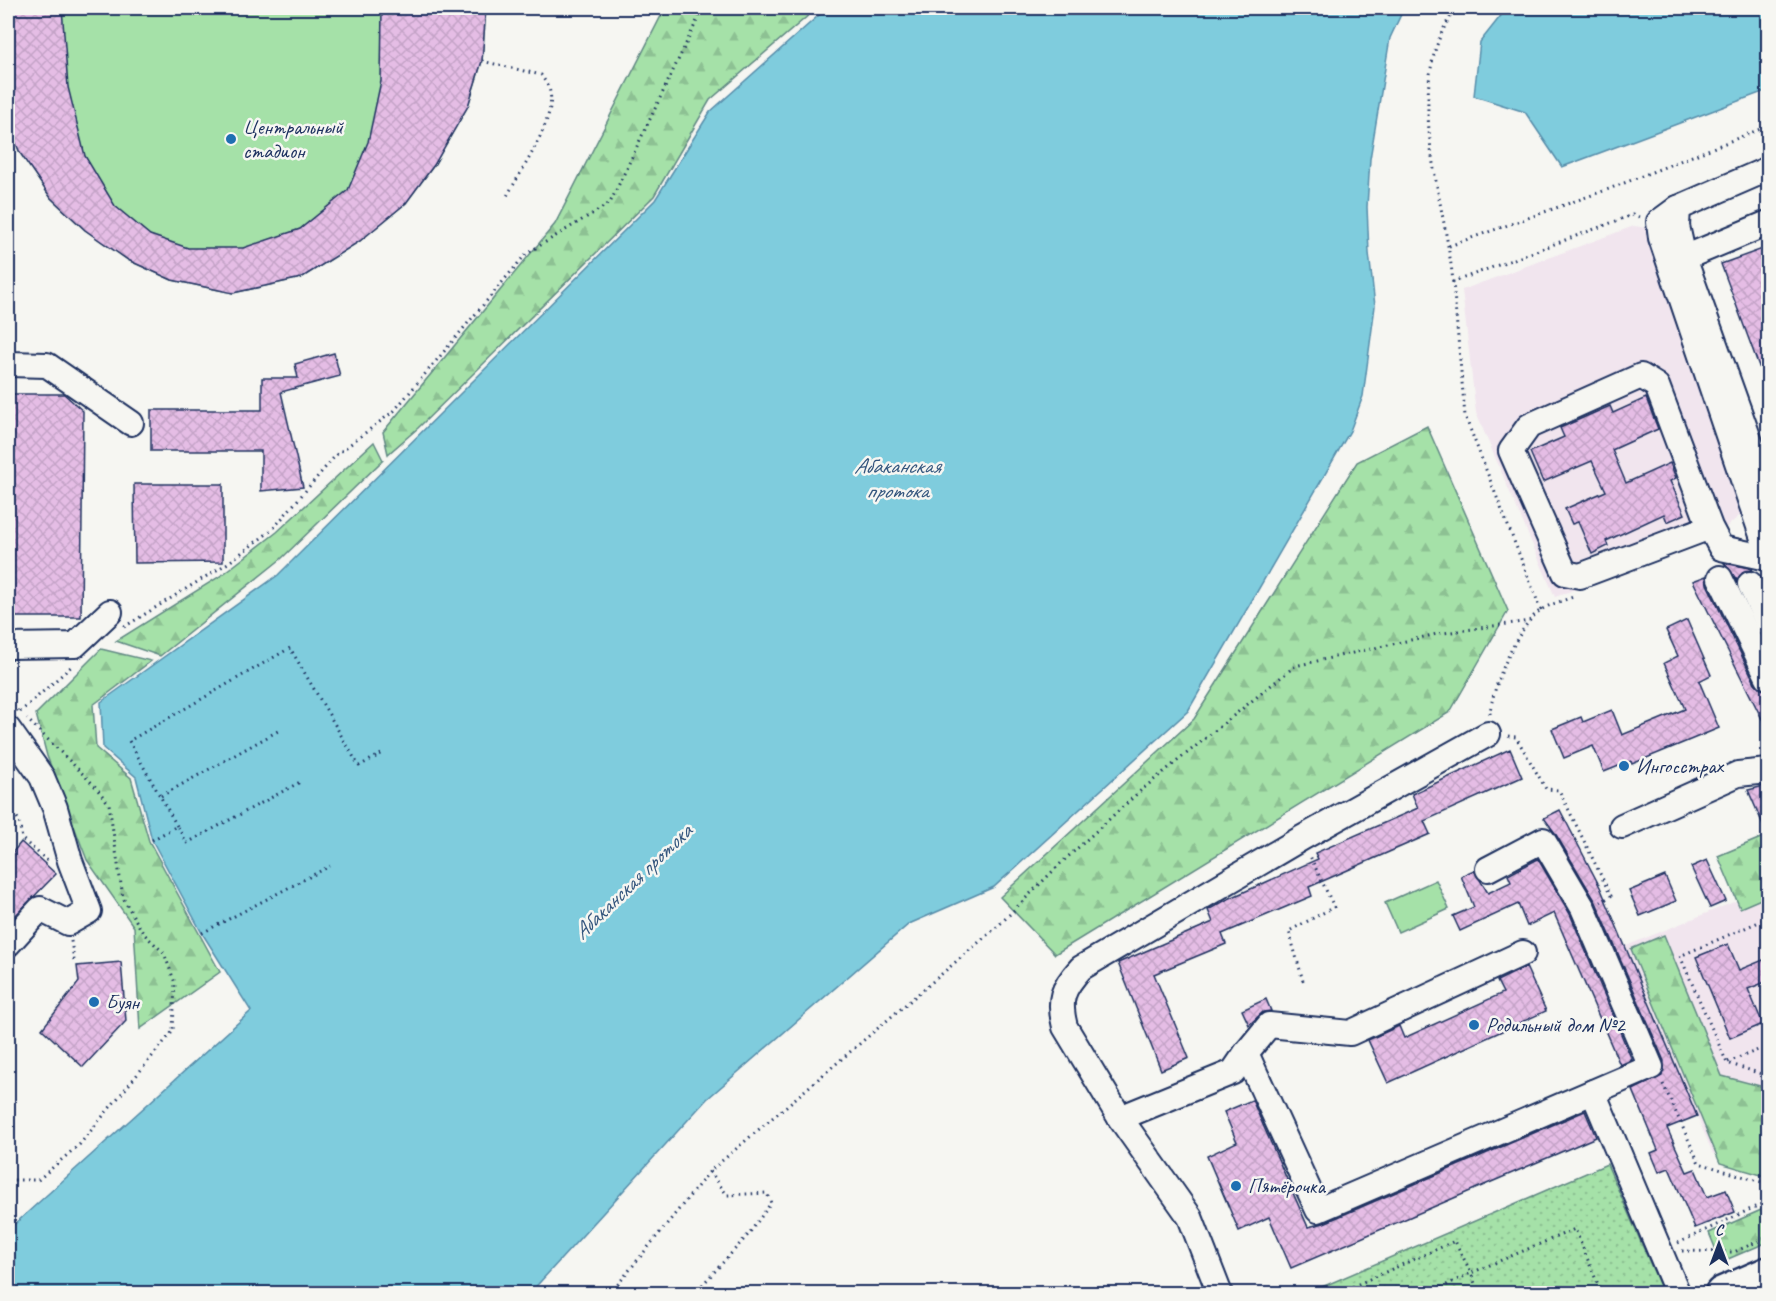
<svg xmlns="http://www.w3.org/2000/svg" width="1776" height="1301" viewBox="0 0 1776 1301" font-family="Caveat,sans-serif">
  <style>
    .built { fill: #f1e5ee }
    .grass { fill: #a5e1a8; stroke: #608883; stroke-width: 1.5 }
    .forest { fill: url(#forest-firs); stroke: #608883; stroke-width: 1.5 }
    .park { fill: url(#park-dots); stroke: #608883; stroke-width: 1.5 }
    .water { fill: #7fccdd; stroke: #578daa; stroke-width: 1.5 }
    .building { fill: url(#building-cross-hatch); stroke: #1b2f5e; stroke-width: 1.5 }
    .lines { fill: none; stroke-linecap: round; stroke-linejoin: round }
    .minor-casing { stroke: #1b2f5e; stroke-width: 28 }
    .highway-casing { stroke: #1b2f5e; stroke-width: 38 }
    .path { stroke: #1b2f5e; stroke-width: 3; stroke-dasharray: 1.5 4.5; stroke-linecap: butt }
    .minor { stroke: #f6f6f2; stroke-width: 24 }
    .highway { stroke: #f6f6f2; stroke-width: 33 }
    .tram { stroke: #1b2f5e; stroke-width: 1.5 }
    .poi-dot { fill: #1f6fb2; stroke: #f6f6f2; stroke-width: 2 }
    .labels { text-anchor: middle; stroke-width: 5; stroke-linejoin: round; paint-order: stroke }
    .poi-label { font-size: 21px; fill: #1b2f5e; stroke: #f6f6f2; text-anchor: start }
    .water-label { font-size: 22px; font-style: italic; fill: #34567e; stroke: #f6f6f2 }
  </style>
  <defs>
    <pattern id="forest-firs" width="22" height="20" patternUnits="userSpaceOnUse" patternTransform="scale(1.5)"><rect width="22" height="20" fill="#a5e1a8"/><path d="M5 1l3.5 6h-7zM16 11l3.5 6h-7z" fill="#8dc193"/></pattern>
    <pattern id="park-dots" width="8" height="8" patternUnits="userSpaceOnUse" patternTransform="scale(1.5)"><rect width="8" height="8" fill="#a5e1a8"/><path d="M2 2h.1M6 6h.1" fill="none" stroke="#8dc193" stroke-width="1.8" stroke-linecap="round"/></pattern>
    <pattern id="building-cross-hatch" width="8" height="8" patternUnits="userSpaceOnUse" patternTransform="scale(1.5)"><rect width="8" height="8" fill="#e5bde5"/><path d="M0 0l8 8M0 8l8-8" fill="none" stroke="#c4a3c7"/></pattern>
  </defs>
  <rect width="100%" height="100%" fill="#f6f6f2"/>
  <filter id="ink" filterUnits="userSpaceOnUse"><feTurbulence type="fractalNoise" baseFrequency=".0167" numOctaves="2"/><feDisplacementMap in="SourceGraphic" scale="12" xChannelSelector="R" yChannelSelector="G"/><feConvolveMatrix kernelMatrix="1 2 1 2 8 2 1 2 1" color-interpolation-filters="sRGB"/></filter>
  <g filter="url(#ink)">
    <!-- built -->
    <g class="built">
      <path d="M1634,226L1647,228L1744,512L1717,535L1555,597L1476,413L1462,290Z"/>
      <path d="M1768,888V1132L1713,1154L1626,946Z"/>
    </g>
    <!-- grass -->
    <g class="grass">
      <path d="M8,8H486L482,61L468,106L434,165L406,203L360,241L301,278L233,293L172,280L128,260L85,230L51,198L20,153L8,124Z"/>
      <path d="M1436,880L1449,909L1398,932L1385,903Z"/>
    </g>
    <!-- forest -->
    <g class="forest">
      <path d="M670,8H817L710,100L654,196L418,428L388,454L383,432L555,224L661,16Z"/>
      <path d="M1427,426L1508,611L1450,712L1055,954L1000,897L1194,719L1357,462Z"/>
      <path d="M374,442L383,460L281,559L160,656L116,641L222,575L277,532Z"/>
      <path d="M101,649L151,661L93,705L96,748L131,778L149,841L220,972L140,1029L134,927L87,860L47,756L36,714Z"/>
      <path d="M1768,835V896L1740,908L1718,856Z"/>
      <path d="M1664,935L1722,1076L1768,1088V1177L1720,1163L1631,949Z"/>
      <path d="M1768,1207V1242L1721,1262L1709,1233Z"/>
    </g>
    <!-- park -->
    <path class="park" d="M1607,1164L1663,1293H1308Z"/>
    <!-- water -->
    <g class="water">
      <path d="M827,8H1404L1390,38L1370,159L1367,207L1369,253L1375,306L1363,396L1350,431L1188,711L994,887L909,924L707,1099L530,1293H8V1230L251,1011L202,933L152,840L136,777L103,748L101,702L278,575L655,200L710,112Z"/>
      <path d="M1507,8H1768V90L1562,167L1525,112L1474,96L1480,42Z"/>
    </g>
    <!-- building -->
    <g class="building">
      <path d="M8,8H62L68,87L85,156L115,206L150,235L188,248H243L300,229L348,190L368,142L381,81L382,8H486L482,61L468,106L434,165L406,203L360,241L301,278L233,293L172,280L128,260L85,230L51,198L20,153L8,124Z"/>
      <path d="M1768,247V388H1767L1721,264Z"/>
      <path d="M334,353L340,376L281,392L303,487L261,491V451H151V410H262V378H298L295,364Z"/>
      <path d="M8,394H64L83,411L81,617H8Z"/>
      <path d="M1646,398L1658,429L1612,450L1626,483L1670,463L1676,478L1670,481L1685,514L1667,522L1664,514L1606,541L1608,546L1592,554L1578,522L1572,524L1565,509L1606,491L1592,461L1543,482L1530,452L1564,437L1560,428L1610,406L1613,413Z"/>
      <path d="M134,484H223V562L135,563Z"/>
      <path d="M1724,563L1749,568L1752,570L1744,571L1737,580Z"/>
      <path d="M1706,576L1707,584L1755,683L1761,689L1768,691V731L1693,581Z"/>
      <path d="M1687,620L1711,675L1699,681L1719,728L1632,764L1631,761L1604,772L1593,746L1564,758L1552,729L1581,717L1583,722L1612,710L1622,735L1685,709L1664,663L1678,656L1666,630Z"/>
      <path d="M1510,749L1522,777L1424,821L1430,834L1309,887L1312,896L1222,934L1226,944L1154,974L1189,1058L1161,1070L1118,963L1213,922L1208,910L1226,900L1318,859L1315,853L1418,808L1412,794Z"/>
      <path d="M1768,785V836L1748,790Z"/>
      <path d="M1560,810L1600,887L1697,1116L1667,1128L1687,1172L1695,1169L1707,1197L1726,1190L1735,1212L1695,1228L1669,1168L1659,1172L1651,1153L1658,1150L1633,1090L1662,1076L1664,1061L1596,902L1555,833L1544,818Z"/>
      <path d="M21,842L56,874L8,923V858Z"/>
      <path d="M1538,859L1570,914L1632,1060L1620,1065L1554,913L1527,926L1518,904L1460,931L1453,916L1474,907L1461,876L1474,870L1488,893L1511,882L1508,875Z"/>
      <path d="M1707,860L1726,901L1710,908L1691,867Z"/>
      <path d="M1665,876L1676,901L1640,916L1629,891Z"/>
      <path d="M1728,944L1739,970L1768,958V981L1748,989L1763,1024L1730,1038L1696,957Z"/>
      <path d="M121,962L126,1021L83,1067L42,1029L79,982L77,966Z"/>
      <path d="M1526,967L1546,1011L1388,1083L1368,1040L1399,1026L1404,1038L1503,993L1497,981Z"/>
      <path d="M1266,999L1271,1011L1263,1012L1249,1025L1242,1010Z"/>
      <path d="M1252,1100L1308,1227L1324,1223L1585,1111L1596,1137L1291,1268L1269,1217L1239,1231L1207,1156L1237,1142L1224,1112Z"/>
    </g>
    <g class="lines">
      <defs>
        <g id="minor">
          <path d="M1768,169L1678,208L1659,222L1661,238L1768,553"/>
          <path d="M1678,208L1677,226L1684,258L1768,492"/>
          <path d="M1684,258L1768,223"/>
          <path d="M8,364L47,365L131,423"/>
          <path d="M1710,527L1580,576L1565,573L1511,451L1529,426L1641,376L1657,386L1710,527L1721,548L1768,558"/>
          <path d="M1720,578L1768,677"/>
          <path d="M1750,584L1768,624"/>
          <path d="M8,646L75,645L110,612"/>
          <path d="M8,729L42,777L55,808L70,861L89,911L68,923L40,909L8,944"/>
          <path d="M1622,826L1738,774L1768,771"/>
          <path d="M1246,1053L1269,1025L1350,1033L1523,953"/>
          <path d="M1593,1092L1678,1294"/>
          <path d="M1120,1118L1233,1072L1246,1053L1318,1210L1651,1067L1583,908L1543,840L1488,869"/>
          <path d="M1220,1294L1190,1217L1120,1118L1065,1027C1058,999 1062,989 1081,968L1302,838L1488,734"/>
        </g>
        <path id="highway" d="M1722,1294L1768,1274"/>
      </defs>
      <!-- minor casing -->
      <use href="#minor" class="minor-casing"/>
      <!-- highway casing -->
      <use href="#highway" class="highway-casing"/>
      <!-- path -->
      <g class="path">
        <path d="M482,61L541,75C544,80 549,86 550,92C556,120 521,171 507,196"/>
        <path d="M1449,246L1609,189L1768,126"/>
        <path d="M1453,282C1445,195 1399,87 1456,8"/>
        <path d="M1541,610L1465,416L1453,282L1632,215L1639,217"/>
        <path d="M124,627L228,563L272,530L336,455L394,411L526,254L610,203L703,8"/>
        <path d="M8,702L18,711"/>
        <path d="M20,712L73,665"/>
        <path d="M1490,714C1492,687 1518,625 1541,610C1550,604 1565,600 1576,596"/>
        <path d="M1508,736L1516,737L1546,789L1559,790L1611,896L1601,902"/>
        <path d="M161,796L278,731"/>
        <path d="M8,802L19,821L22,839L49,862"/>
        <path d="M177,826L129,741L290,648L359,766L385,752"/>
        <path d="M152,840L177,826L187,843L302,781"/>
        <path d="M1768,918L1680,956L1727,1063L1768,1076"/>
        <path d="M202,933L330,866"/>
        <path d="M71,941L74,960"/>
        <path d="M1303,981L1289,931L1334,907L1310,856"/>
        <path d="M1728,1062L1768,1046"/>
        <path d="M1663,1084L1699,1163L1768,1184"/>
        <path d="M8,1180H38L80,1144L173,1031L175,983L164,953L143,933L123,898L109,804L94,785L27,719"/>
        <path d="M1678,1243L1768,1201"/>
        <path d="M1682,1251L1734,1252L1768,1237"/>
        <path d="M8,1285L16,1294"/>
        <path d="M610,1294L710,1171L998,926L1059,865L1139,792L1295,666L1437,634L1529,621"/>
        <path d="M694,1294L748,1235L771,1203L767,1193L727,1195L710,1171"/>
        <path d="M1336,1294L1455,1241L1471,1273L1428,1294"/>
        <path d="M1479,1294L1471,1273L1575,1229L1602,1294"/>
      </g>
      <!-- minor -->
      <use href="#minor" class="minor"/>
      <!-- highway -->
      <use href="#highway" class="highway"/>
      <!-- tram -->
      <path class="tram" d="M1756,1294L1768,1288"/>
    </g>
  </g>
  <!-- markers -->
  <g class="poi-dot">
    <circle cx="231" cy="139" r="6"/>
    <circle cx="1624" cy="766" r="6"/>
    <circle cx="94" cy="1002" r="6"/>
    <circle cx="1474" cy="1025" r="6"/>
    <circle cx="1236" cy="1186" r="6"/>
  </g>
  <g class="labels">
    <!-- poi labels -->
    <g class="poi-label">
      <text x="243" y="134">Центральный<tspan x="243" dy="24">стадион</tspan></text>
      <text x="1636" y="773">Ингосстрах</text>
      <text x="106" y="1009">Буян</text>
      <text x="1486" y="1032">Родильный дом №2</text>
      <text x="1248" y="1193">Пятёрочка</text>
    </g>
    <!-- water labels -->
    <g class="water-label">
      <text x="897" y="473">Абаканская<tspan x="897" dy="25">протока</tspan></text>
      <text transform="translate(632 881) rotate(-44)" y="8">Абаканская протока</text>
    </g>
  </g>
  <!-- margin -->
  <rect width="1776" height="1301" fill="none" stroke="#f6f6f2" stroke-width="30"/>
  <rect x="15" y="15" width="1746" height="1271" fill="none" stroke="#1b2f5e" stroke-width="2" filter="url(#ink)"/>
  <!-- north arrow -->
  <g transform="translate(1719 1244)" stroke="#f6f6f2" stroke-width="4.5" paint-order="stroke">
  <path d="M0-4.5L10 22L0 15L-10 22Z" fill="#1b2f5e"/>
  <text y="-9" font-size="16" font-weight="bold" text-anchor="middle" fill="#1b2f5e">С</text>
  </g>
</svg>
